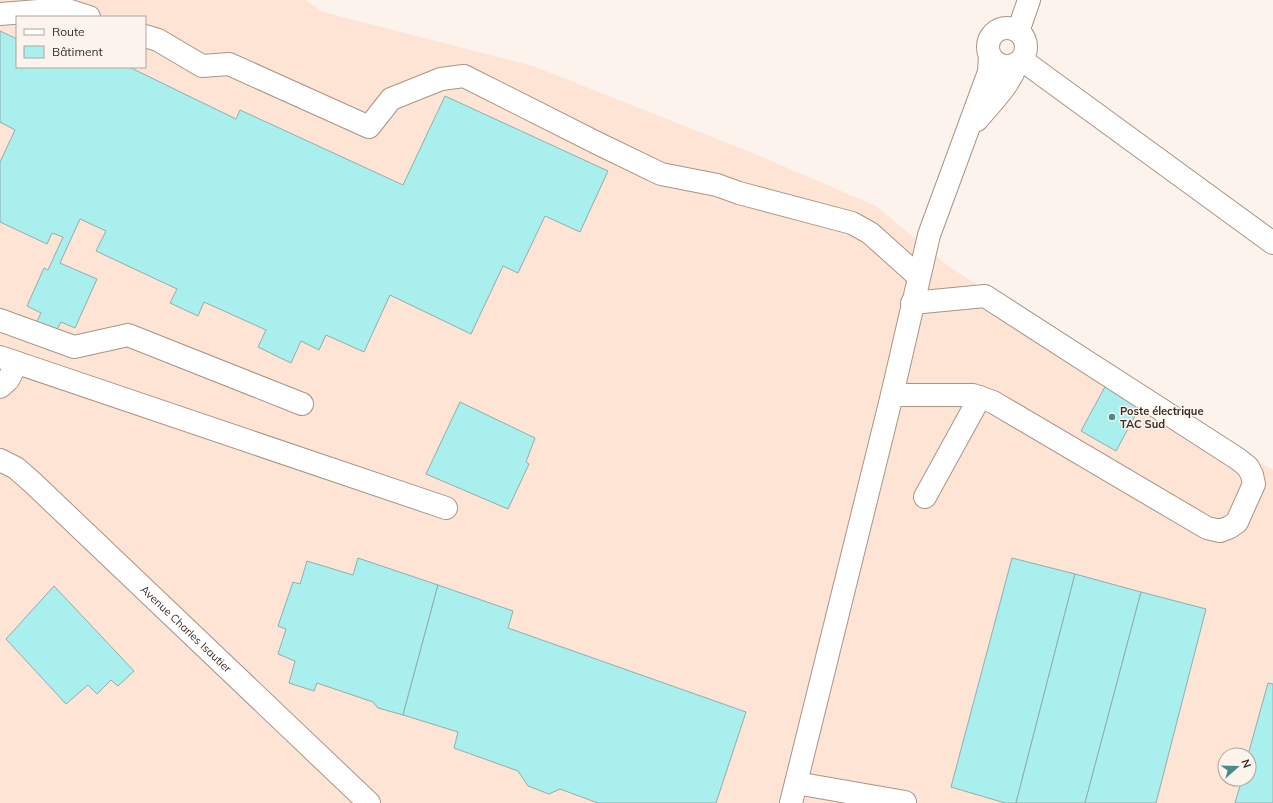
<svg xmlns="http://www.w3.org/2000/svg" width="1273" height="803" viewBox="0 0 1273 803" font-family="Mulish,sans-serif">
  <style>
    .built { fill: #fde4d4; fill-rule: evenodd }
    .building { fill: #a8efed; stroke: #90aead }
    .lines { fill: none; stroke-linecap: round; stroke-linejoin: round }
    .minor-casing { stroke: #aa9486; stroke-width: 24 }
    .minor { stroke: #fff; stroke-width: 22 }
    .poi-dot { fill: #458c8a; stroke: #fdf3ed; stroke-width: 1.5 }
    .labels { text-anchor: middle; stroke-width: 3; stroke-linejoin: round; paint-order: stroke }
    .poi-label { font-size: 11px; font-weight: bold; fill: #382f29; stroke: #fdf3ed; text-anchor: start }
    .street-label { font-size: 11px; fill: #382f29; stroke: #fdf3ed }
  </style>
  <rect width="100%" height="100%" fill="#fdf3ed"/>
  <!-- built -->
  <path class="built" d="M0,0H305L323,12L533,66L755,154L876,206L948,266L1127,382L1218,439L1273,470V803H0ZM17,17H145V67H17ZM1225,755H1249V779H1225Z"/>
  <!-- building -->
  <g class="building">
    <path d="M0,31L17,39V67H129L236,119L240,110L403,185L445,96L608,171L580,232L545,216L518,273L503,266L471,334L390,295L364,352L326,335L319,350L301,341L291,363L258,347L266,330L204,302L198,316L170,303L177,289L96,251L106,231L80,219L60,263L97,279L75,328L61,322L55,334L35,325L41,313L27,306L44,268L48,270L63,237L52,233L47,244L0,222V162L15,130L0,122Z"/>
    <path d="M1107,383L1142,403L1116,451L1081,431Z"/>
    <path d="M460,402L535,438L526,462L529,464L508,509L426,474Z"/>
    <path d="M358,558L438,585L403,715L378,708L373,702L317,683L314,691L289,683L295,661L278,654L286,629L278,626L293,582L300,584L307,561L353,575Z"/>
    <path d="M1012,558L1075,574L1016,803H1005L951,787Z"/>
    <path d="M1075,574L1141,592L1085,803H1016Z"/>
    <path d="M438,585L513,611L508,628L746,712L716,803H598L560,789L549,794L528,786L518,771L454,748L458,732L403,715Z"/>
    <path d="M54,586L134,671L118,686L111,680L97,694L88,685L66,704L6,639Z"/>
    <path d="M1141,592L1206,609L1156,803H1085Z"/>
    <path d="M1268,683L1273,684V803H1235L1242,779H1249L1248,755Z"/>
  </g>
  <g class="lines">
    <defs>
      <g id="minor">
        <path d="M0,14L64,9L89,17"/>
        <circle cx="1007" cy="47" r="19"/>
        <path d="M1016,30L1021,23L1029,0"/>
        <path d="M145,36L158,40L202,66L229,64L369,127L391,99L441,79L464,76L599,144L661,174L717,185L739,193L852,223L870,233L918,276"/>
        <path d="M1022,60L1273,243"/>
        <path d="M977,120C992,102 1009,86 1017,64"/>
        <path d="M0,320L74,347L128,335L302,404"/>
        <path d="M0,357L446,508"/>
        <path d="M0,387L8,380L17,363"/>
        <path d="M892,395H973L993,402L1207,528L1220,531L1230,527L1237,522L1254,484L1252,475L1248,467L1238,459L985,296L912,303"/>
        <path id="s1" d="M0,460L16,468L33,483L369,803"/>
        <path d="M925,497L980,397"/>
        <path d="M796,783L905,802"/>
        <path d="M791,803L892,395L929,235L989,72L990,56"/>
      </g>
    </defs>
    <!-- minor casing -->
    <use href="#minor" class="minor-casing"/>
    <!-- minor -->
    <use href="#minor" class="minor"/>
  </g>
  <!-- markers -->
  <circle class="poi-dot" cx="1112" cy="417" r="4"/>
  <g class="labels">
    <!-- poi labels -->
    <g class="poi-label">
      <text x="1120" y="415">Poste électrique<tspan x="1120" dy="13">TAC Sud</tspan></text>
    </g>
    <!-- street labels -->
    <g class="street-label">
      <text dy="4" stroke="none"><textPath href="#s1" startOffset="252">Avenue Charles Isautier</textPath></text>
    </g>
  </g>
  <!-- legend -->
  <rect x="16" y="16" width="130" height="52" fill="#fdf3ed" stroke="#aea59f"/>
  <rect x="24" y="29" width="20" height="6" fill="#ffffff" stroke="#aea59f"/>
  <text x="52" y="36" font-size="12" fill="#382f29">Route</text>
  <rect x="24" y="46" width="20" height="12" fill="#a8efed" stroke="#aea59f"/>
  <text x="52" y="56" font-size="12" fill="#382f29">Bâtiment</text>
  <!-- north arrow -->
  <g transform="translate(1237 767) rotate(70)"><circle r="19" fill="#fdf3ed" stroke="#aea59f"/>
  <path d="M0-3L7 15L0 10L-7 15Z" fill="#458c8a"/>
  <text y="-6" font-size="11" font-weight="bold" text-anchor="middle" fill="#382f29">N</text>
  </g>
</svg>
